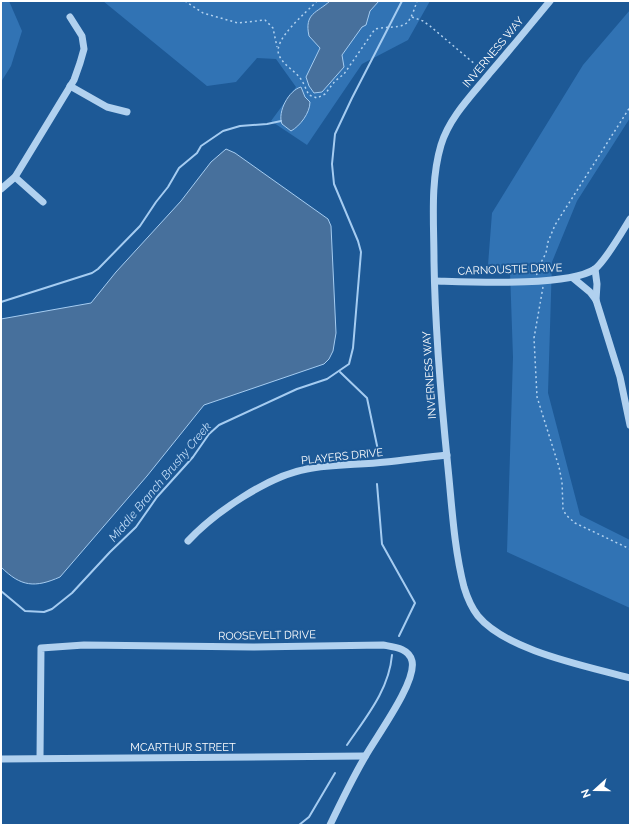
<svg xmlns="http://www.w3.org/2000/svg" width="631" height="826" viewBox="0 0 631 826" font-family="Raleway,sans-serif">
  <style>
    .green { fill: #3173b4 }
    .water { fill: #47709c; stroke: #a5ccf1 }
    .lines { fill: none; stroke-linecap: round; stroke-linejoin: round }
    .stream { stroke: #a5ccf1; stroke-width: 2 }
    .path { stroke: #b1d1ef; stroke-width: 1.5; stroke-dasharray: 2 3; stroke-linecap: butt }
    .minor { stroke: #b1d1ef; stroke-width: 7 }
    .labels { text-anchor: middle; stroke-width: 4; stroke-linejoin: round; paint-order: stroke }
    .street-label { font-size: 11px; fill: #fff; stroke: #1d5996 }
    .water-label { font-size: 12px; font-style: italic; fill: #bedaf6; stroke: #1d5996 }
  </style>
  <rect width="100%" height="100%" fill="#1d5996"/>
  <!-- green -->
  <g class="green">
    <path d="M1,1H9L22,31L11,66L1,82Z"/>
    <path d="M103,1H430L408,40L362,64L307,145L271,121L296,87L276,59L257,58L236,82L207,86Z"/>
    <path d="M630,10V118L577,201L552,262L548,393L580,515L630,540V608L507,552L513,357L510,271L488,265L492,213L583,65Z"/>
  </g>
  <!-- water -->
  <g class="water">
    <path d="M330,1H379L370,11L366,25L362,27L342,55L344,67L322,92L314,93L309,86L306,77L320,48L309,36C304,13 317,13 330,1Z"/>
    <path d="M301,87L305,97L310,102C310,113 300,126 291,131L282,124C277,112 289,90 301,87Z"/>
    <path d="M226,149L235,153L328,219L331,226L336,333L333,351L329,359L324,364L204,405L147,476L60,577C35,588 21,587 1,567V319L91,303L116,272L181,201L211,162Z"/>
  </g>
  <g class="lines">
    <!-- stream -->
    <g class="stream">
      <path d="M1,302L92,273L98,269L140,226L156,202L168,187L179,168L197,153L201,146L223,131L240,126L267,124L281,121"/>
      <path d="M340,372L367,398L379,455"/>
      <path d="M377,484L382,544L415,603L399,636"/>
      <path d="M1,591L25,611L44,612L52,609L72,593L110,552L136,527L157,497L193,457L209,434L219,425L297,389L327,379L349,364L353,348L361,252L358,241L334,184L332,164L335,134L352,98L402,1"/>
      <path d="M347,745C366,717 389,690 392,655"/>
      <path d="M299,825L309,817L335,773"/>
    </g>
    <!-- path -->
    <g class="path">
      <path d="M185,1L203,13L238,23L265,20L273,28L277,47"/>
      <path d="M317,1C307,12 272,40 279,55C283,65 294,70 300,78C304,83 306,90 309,95L317,98L325,94L335,81L344,74L375,29C404,24 407,33 417,1"/>
      <path d="M412,17L423,21L430,26L483,71"/>
      <path d="M537,275L536,272L546,253L548,242L555,225L630,107"/>
      <path d="M543,287L534,338L537,397L559,467L562,482L563,509L566,515L575,523L630,549"/>
    </g>
    <!-- minor -->
    <g class="minor">
      <path d="M550,1C530,25 510,50 489,74C471,96 449,118 441,145C430,182 434,223 434,261C435,330 441,399 448,468C452,507 454,548 464,587C467,597 471,607 478,616C507,651 587,666 630,678"/>
      <path d="M70,86L107,107L127,112"/>
      <path d="M15,177L43,202"/>
      <path d="M1,189L15,177L74,80L80,63L84,49L82,36L70,17"/>
      <path d="M595,269L597,284L596,300"/>
      <path d="M573,278L590,292L596,300L620,377L630,425"/>
      <path d="M435,281C469,282 568,287 595,269C606,260 622,232 630,219"/>
      <path d="M188,541C214,513 268,476 307,469C332,464 360,465 386,462C406,460 426,457 447,455"/>
      <path d="M40,758L41,648L84,645L253,647L383,645C394,647 409,648 412,661C417,682 376,737 365,757C352,779 341,802 330,825"/>
      <path d="M1,759L365,756"/>
    </g>
  </g>
  <g class="labels">
    <!-- street labels -->
    <g class="street-label">
      <text transform="translate(493 52) rotate(-50)" y="4">INVERNESS WAY</text>
      <text transform="translate(510 269) rotate(-2)" y="4">CARNOUSTIE DRIVE</text>
      <text transform="translate(429 375) rotate(-94)" y="4">INVERNESS WAY</text>
      <text transform="translate(342 456) rotate(-6)" y="4">PLAYERS DRIVE</text>
      <text transform="translate(267 635) rotate(-1)" y="4">ROOSEVELT DRIVE</text>
      <text x="183" y="751">MCARTHUR STREET</text>
    </g>
    <!-- water labels -->
    <g class="water-label">
      <text transform="translate(160 482) rotate(-50)" y="4">Middle Branch Brushy Creek</text>
    </g>
  </g>
  <!-- border -->
  <rect width="631" height="826" fill="none" stroke="#ffffff" stroke-width="4"/>
  <!-- north arrow -->
  <g transform="translate(595 790) rotate(249)" stroke="#1d5996" stroke-width="3" paint-order="stroke">
  <path d="M0-3L7 15L0 10L-7 15Z" fill="#ffffff"/>
  <text y="-6" font-size="11" font-weight="bold" text-anchor="middle" fill="#ffffff">N</text>
  </g>
</svg>
